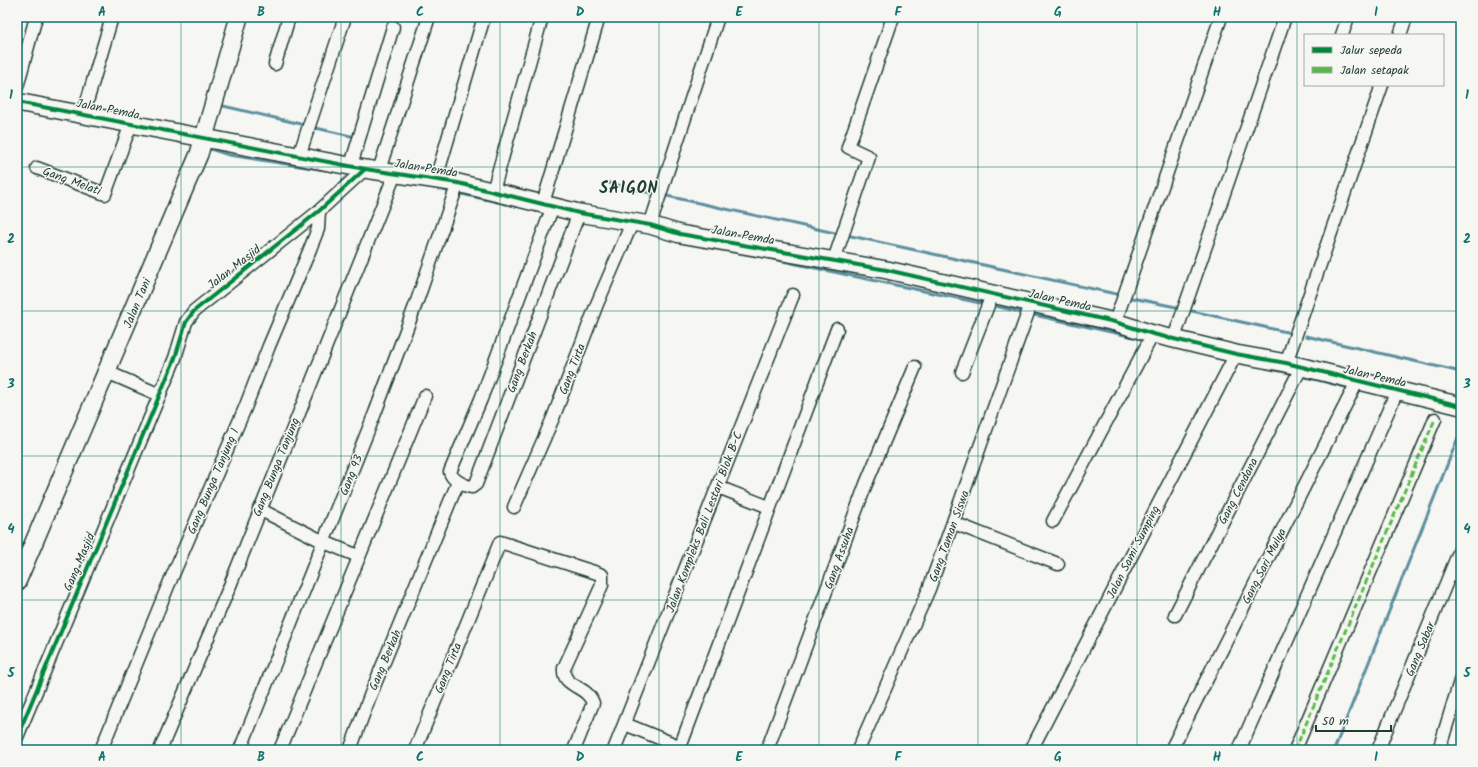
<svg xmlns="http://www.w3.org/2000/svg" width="1478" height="767" viewBox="0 0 1478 767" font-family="Kalam,sans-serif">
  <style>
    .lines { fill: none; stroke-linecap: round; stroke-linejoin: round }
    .stream { stroke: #5d8f9f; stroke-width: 3 }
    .street-casing { stroke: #1f3d34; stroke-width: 15 }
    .secondary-casing { stroke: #1f3d34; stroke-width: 20 }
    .street { stroke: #f6f6f2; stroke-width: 12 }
    .secondary { stroke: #f6f6f2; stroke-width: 17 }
    .quiet { stroke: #58b947; stroke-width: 3; stroke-dasharray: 6 3; stroke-linecap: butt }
    .cycleway-casing { stroke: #f6f6f2; stroke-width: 6 }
    .cycleway { stroke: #00873e; stroke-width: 4 }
    .grid { fill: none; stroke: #0f766e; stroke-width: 1; stroke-opacity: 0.55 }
    .labels { text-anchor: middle; stroke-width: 3; stroke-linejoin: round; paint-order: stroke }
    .street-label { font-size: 12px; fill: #1f3d34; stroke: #f6f6f2 }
    .district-label { font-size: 16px; font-weight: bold; letter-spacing: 1px; fill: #1f3d34; stroke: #f6f6f2 }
    .neatline { fill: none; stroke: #0f766e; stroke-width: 1.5 }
    .grid-label { font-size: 13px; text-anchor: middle; font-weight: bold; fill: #0f766e }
  </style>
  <rect width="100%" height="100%" fill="#f6f6f2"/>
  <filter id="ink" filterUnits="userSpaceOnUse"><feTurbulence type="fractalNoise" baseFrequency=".025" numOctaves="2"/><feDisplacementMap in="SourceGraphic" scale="8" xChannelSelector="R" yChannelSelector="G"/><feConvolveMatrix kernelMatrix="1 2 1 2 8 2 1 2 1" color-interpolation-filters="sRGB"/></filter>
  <g filter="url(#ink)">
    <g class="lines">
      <!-- stream -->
      <g class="stream">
        <path d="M390,25L393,17"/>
        <path d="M219,105L301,124"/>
        <path d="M316,128L355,137"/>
        <path d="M207,148L229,155L325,170"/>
        <path d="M609,183L651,193"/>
        <path d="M431,187L451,192"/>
        <path d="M457,193L506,204"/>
        <path d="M667,196L835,233"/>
        <path d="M851,236L1116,294"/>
        <path d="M754,255L985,304"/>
        <path d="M1132,298L1176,307"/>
        <path d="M991,305L1024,313"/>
        <path d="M1192,311L1291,333"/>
        <path d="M1030,314L1138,338"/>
        <path d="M1306,336L1461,372"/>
        <path d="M1266,368L1290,373"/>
        <path d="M1306,377L1345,387"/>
        <path d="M1334,750L1461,430"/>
      </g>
      <defs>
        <g id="street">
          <path d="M1342,35L1348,17"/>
          <path d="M1400,35L1406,17"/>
          <path d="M275,64L289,17"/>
          <path d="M17,87L36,17"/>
          <path d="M83,115L112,17"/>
          <path d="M299,156L345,17"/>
          <path d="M351,165L393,27"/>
          <path d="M37,168L105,194L131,124"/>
          <path d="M379,170L429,17"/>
          <path d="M436,179L484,17"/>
          <path d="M493,191L542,17"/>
          <path d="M543,203L599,17"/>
          <path d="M553,206L481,399L450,472C452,480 464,486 472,487L476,484L579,213"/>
          <path d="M650,225L718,17"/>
          <path d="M834,260L869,157L848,147L893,17"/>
          <path d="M1115,322L1221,17"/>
          <path d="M1174,338L1285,17"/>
          <path d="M1286,363L1382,85"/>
          <path d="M107,372L160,395"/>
          <path d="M962,372L992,295"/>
          <path d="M718,487L769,507"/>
          <path d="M514,507L553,418L597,304L632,223"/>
          <path d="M259,509L324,542L358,556"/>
          <path d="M1053,521L1153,334"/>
          <path d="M954,523L1058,564"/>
          <path d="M1175,615L1301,368"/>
          <path d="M625,724L681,747"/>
          <path d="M17,737L175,358L186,322L194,311L319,211L365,169"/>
          <path d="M101,750L168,586L245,408L269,346L308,254L318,229L319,211"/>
          <path d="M160,750L229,588L395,174"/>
          <path d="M240,750L375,413L417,301L458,183"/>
          <path d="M280,750L425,396"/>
          <path d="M350,750L370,696L458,482"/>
          <path d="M415,750L500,542L597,573L602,575V585L564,668C562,688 586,684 593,703L574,750"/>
          <path d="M614,750L793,295"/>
          <path d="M679,750L837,329"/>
          <path d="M767,750L866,484L915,367"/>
          <path d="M858,750L929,589L1031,304"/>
          <path d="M1031,750L1236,354"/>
          <path d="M1171,750L1357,382"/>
          <path d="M1239,750L1397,391"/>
          <path d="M1295,750L1435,419"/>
          <path d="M1378,750L1461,547"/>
          <path d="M1439,750L1461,678"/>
        </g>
        <g id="secondary">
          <path d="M17,102L365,169L458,183L579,213L650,225L680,234L887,270L1115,322L1153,334L1236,354L1286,363L1461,406"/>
          <path d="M17,582L199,154L239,17"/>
        </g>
      </defs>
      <!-- street casing -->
      <use href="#street" class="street-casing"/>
      <!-- secondary casing -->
      <use href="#secondary" class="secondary-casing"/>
      <!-- street -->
      <use href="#street" class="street"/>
      <!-- secondary -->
      <use href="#secondary" class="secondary"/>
      <!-- quiet -->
      <path class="quiet" d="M1295,750L1435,419"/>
      <defs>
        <g id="cycleway">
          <path d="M17,102L365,169L458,183L579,213L650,225L680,234L887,270L1115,322L1153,334L1236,354L1286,363L1461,406"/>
          <path d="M17,737L175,358L186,322L194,311L319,211L365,169"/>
        </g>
      </defs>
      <!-- cycleway casing -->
      <use href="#cycleway" class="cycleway-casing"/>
      <!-- cycleway -->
      <use href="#cycleway" class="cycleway"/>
    </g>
  </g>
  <!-- grid -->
  <path class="grid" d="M181,17V750M341,17V750M500,17V750M659,17V750M819,17V750M978,17V750M1137,17V750M1297,17V750M17,167H1461M17,311H1461M17,456H1461M17,600H1461"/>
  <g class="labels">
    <!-- street labels -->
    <g class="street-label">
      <text transform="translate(108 109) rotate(11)" y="4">Jalan Pemda</text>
      <text transform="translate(426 168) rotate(9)" y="4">Jalan Pemda</text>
      <text transform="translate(72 181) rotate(20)" y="4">Gang Melati</text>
      <text transform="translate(743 235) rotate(10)" y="4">Jalan Pemda</text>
      <text transform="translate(234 267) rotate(-38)" y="4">Jalan Masjid</text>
      <text transform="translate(1060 300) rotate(13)" y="4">Jalan Pemda</text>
      <text transform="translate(137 303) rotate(-67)" y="4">Jalan Tani</text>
      <text transform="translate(522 362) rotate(-69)" y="4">Gang Berkah</text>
      <text transform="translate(572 369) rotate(-69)" y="4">Gang Tirta</text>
      <text transform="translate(1375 376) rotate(13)" y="4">Jalan Pemda</text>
      <text transform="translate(276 467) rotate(-68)" y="4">Gang Bunga Tanjung</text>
      <text transform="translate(351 475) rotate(-68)" y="4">Gang 93</text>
      <text transform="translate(213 481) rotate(-67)" y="4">Gang Bunga Tanjung 1</text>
      <text transform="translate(1238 491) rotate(-63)" y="4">Gang Cendana</text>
      <text transform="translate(704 522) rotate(-69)" y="4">Jalan Kompleks Bali Lestari Blok B-C</text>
      <text transform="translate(949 536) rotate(-70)" y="4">Gang Taman Siswa</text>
      <text transform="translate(1133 552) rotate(-63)" y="4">Jalan Sami Sumping</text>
      <text transform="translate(839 558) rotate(-70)" y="4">Gang Assuha</text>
      <text transform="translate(79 562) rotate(-67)" y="4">Gang Masjid</text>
      <text transform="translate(1264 566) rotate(-63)" y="4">Gang Sari Mulya</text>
      <text transform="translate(1420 649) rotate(-67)" y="4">Gang Sabar</text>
      <text transform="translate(385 660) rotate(-67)" y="4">Gang Berkah</text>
      <text transform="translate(448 668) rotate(-68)" y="4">Gang Tirta</text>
    </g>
    <!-- district labels -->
    <g class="district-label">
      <text x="629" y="193">SAIGON</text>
    </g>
  </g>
  <!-- margin -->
  <rect width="1478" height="767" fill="none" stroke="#f6f6f2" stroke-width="44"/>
  <!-- legend -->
  <rect x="1304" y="34" width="140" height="52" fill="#f6f6f2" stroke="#a0aca6"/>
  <rect x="1312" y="47" width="20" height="6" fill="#00873e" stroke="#a0aca6"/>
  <text x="1340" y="54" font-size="12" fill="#1f3d34">Jalur sepeda</text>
  <rect x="1312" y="67" width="20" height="6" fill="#58b947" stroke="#a0aca6"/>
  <text x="1340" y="74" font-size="12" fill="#1f3d34">Jalan setapak</text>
  <!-- scale -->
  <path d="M1316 725v6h75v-6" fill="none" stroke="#1f3d34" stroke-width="2"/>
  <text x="1322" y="725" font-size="12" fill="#1f3d34" stroke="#f6f6f2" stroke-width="3" paint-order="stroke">50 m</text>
  <rect x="22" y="22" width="1434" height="723" class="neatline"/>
  <g class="grid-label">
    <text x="102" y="16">A</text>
    <text x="261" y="16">B</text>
    <text x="420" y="16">C</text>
    <text x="580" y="16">D</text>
    <text x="739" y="16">E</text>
    <text x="898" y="16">F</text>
    <text x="1058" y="16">G</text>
    <text x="1217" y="16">H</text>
    <text x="1376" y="16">I</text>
    <text x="11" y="99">1</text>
    <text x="1467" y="99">1</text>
    <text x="11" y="243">2</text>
    <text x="1467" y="243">2</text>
    <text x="11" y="388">3</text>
    <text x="1467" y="388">3</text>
    <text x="11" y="533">4</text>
    <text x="1467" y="533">4</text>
    <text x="11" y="677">5</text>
    <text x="1467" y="677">5</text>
    <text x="102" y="761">A</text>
    <text x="261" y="761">B</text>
    <text x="420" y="761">C</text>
    <text x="580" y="761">D</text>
    <text x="739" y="761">E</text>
    <text x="898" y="761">F</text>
    <text x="1058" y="761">G</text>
    <text x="1217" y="761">H</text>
    <text x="1376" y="761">I</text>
  </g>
</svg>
